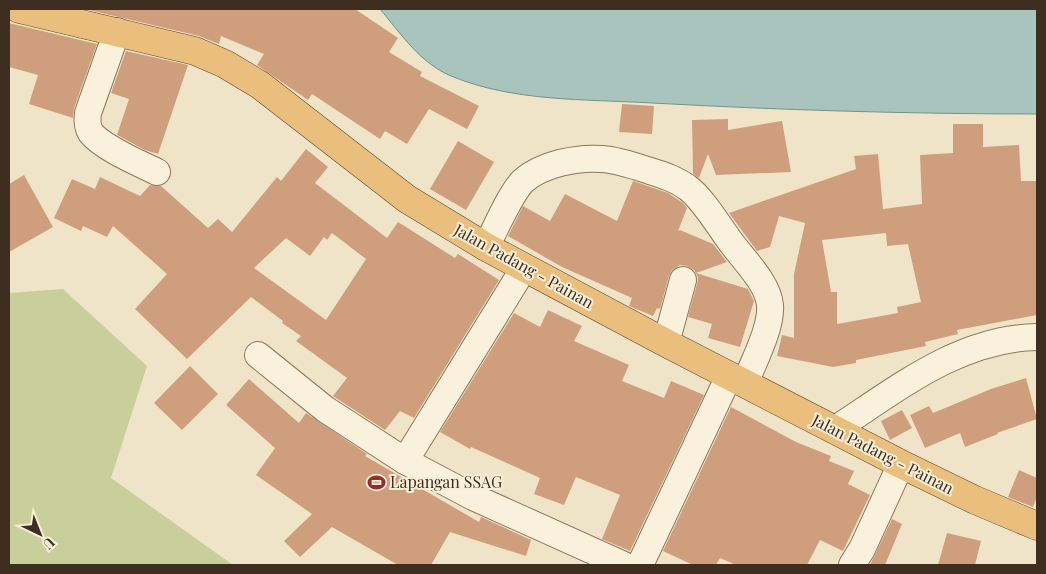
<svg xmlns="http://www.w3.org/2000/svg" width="1046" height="574" viewBox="0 0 1046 574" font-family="'Playfair Display',serif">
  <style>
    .green { fill: #c9cf9b }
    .water { fill: #a9c4bc; stroke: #6f938a }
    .building { fill: #cf9f7d; fill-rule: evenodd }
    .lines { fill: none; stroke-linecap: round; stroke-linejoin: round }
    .minor-casing { stroke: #8d765c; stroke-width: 28 }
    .trunk-casing { stroke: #5b4430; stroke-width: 29 }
    .minor { stroke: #faf1dc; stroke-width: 26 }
    .trunk { stroke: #eabe7c; stroke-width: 28 }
    .labels { text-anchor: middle; stroke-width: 4; stroke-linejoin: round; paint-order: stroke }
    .street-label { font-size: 16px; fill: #3d2e20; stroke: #f7eed8 }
    .poi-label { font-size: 16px; fill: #3d2e20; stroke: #f7eed8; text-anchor: start }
  </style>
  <rect width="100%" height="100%" fill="#f0e4c8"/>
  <!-- green -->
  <path class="green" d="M63,289L147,366L111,478L233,565H9V293Z"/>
  <!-- water -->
  <path class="water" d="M380,9H1037V114C909,114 780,110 652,103C585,99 514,102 451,76C420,63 401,34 380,9Z"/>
  <!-- building -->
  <g class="building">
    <path d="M85,9H355L398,38L389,52L422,72L420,76L479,106L467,129L429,109L407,144L385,131L380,139L312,94L308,100L257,65L264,54L221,36L219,44L199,36Z"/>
    <path d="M9,23L97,44L74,108L73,118L29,104L38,75L9,67Z"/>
    <path d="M126,51L188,65L158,154L145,150L117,135L129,99L111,93Z"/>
    <path d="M622,104L654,106L652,134L619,132Z"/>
    <path d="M728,119V130L782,121L791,172L716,175L708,154L699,178L693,174L692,120Z"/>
    <path d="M953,124H983V147L1019,145L1021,181H1037V315L957,330L958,334L925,342L926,346L856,360V363L833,367L777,356L782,335L794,338V274L805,223L779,216L770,247L757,251L729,213L856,169L854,156L878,154L883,209L922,204L920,155L953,153ZM886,233L887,246L908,244L921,302L897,307L898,313L837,324V292H831L822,240Z"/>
    <path d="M458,141L494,162L466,210L430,189Z"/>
    <path d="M306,149L328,167L315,183L387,238L398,222L455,258L458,254L499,280L414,418L400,411L385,430L333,396L347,378L296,341L301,336L282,323L283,321L251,297L187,359L135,309L167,274L113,226L107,237L83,226L81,231L54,218L72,179L95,189L100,177L140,196L150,185L161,186L208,228L218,219L232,232L277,177L281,181ZM332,233L366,259L326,320L254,268L286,238L310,256L324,237L327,240Z"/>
    <path d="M24,175L53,227L9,252V184Z"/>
    <path d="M633,181L668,193L683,203L687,208L678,231L680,230L713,244L727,262L696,273L748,289L754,301L740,347L708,338L712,324L688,317L697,284L698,277L694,270L687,266L680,265L672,270L669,276L660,309L657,308L653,316L629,306L632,298L562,267L508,236L523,206L550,221L565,194L617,221Z"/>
    <path d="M548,310L582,326L574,341L629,365L622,381L664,398L671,381L704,395L630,551L602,539L620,495L576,477L564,505L534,494L540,478L471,447L470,449L440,432L514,313L540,327Z"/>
    <path d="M190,366L218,394L182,430L154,403Z"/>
    <path d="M1026,378L1037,419L997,433L998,434L965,447L960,433L925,448L910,415L929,406L933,413L991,389Z"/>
    <path d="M249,379L299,423L306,413L367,454L365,456L479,522L481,517L531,540L526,556L450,532L431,565H398L332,527L300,557L284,541L312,514L256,475L275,448L226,405Z"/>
    <path d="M731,407L796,442L831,456L829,461L854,471L848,484L870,495L843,551L820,540L807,565H736L720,558L716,565H693L663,551Z"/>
    <path d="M902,410L912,428L890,440L881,421Z"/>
    <path d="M1019,470L1037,478V497L1033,507L1008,497Z"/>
    <path d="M892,519L902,524L885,565H870Z"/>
    <path d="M947,533L981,541L975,565H938Z"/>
  </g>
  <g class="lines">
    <defs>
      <g id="minor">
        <path d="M117,31L88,113C87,120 87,127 91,133C103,148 139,163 157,172"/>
        <path d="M486,247C495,230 510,194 523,181C542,164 577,157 602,159C618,160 635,166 650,171C663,175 676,179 688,188C702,198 719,226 730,241C743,259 768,283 770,305C772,328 753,362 745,384"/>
        <path d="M666,343L683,280"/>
        <path d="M258,355L325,409L405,461L473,497L624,565"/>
        <path d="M834,430C896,390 959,338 1037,337"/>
        <path d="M405,461L524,268"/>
        <path d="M640,565L729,376"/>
        <path d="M852,565L862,549L901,464"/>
      </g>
      <path id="trunk" d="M19,9L195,51L225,64L260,85L407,199L486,247L666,343L901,464L975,500L1037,526"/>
    </defs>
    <!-- minor casing -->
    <use href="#minor" class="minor-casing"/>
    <!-- trunk casing -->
    <use href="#trunk" class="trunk-casing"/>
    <!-- minor -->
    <use href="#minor" class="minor"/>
    <!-- trunk -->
    <use href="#trunk" class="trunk"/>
  </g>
  <!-- icons -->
  <defs>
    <symbol id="stadium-bare" viewBox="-9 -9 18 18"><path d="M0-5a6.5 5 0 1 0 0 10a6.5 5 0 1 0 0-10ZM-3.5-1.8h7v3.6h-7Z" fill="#9e2a2b" stroke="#f7eed8" stroke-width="2.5" paint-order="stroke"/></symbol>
  </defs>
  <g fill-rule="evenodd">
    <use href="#stadium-bare" x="364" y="470" width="25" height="25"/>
  </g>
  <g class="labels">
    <!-- street labels -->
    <g class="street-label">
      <text transform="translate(524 266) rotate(29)" y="6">Jalan Padang - Painan</text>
      <text transform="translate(883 454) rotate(27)" y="6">Jalan Padang - Painan</text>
    </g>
    <!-- poi labels -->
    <g class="poi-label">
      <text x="390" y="488">Lapangan SSAG</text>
    </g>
  </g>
  <!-- border -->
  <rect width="1046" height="574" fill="none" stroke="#3d2e20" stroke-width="20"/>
  <!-- north arrow -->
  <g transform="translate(40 534) rotate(137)" stroke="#f7eed8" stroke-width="4" paint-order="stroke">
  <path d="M0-4L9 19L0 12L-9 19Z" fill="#3d2e20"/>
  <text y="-8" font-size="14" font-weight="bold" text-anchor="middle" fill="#3d2e20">U</text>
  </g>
</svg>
